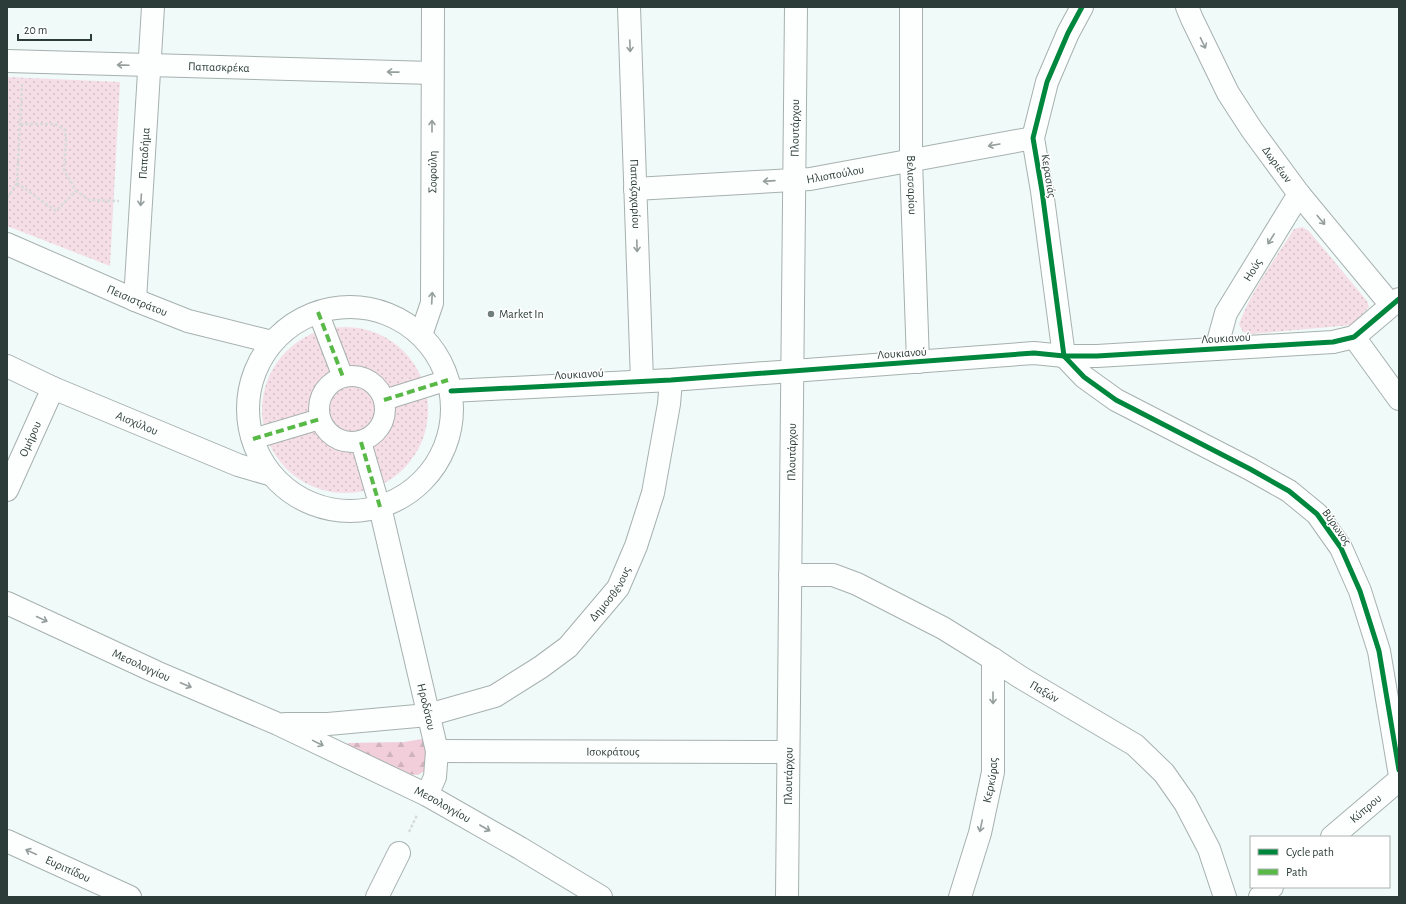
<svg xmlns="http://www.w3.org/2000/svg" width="1406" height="904" viewBox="0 0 1406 904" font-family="'Alegreya Sans',sans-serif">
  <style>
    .green { fill: url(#green-dots) }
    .forest { fill: url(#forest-firs) }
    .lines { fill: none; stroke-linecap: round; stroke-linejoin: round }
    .pedestrian-casing { stroke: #a6b1af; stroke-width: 22 }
    .minor-casing { stroke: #a6b1af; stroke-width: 24 }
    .tertiary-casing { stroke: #a6b1af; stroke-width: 24 }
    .path { stroke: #d7dbda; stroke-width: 2.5; stroke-dasharray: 3 2; stroke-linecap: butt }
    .pedestrian { stroke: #fdfefe; stroke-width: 20 }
    .minor { stroke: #fdfefe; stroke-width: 22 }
    .tertiary { stroke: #fdfefe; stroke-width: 22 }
    .quiet { stroke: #58b947; stroke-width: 4; stroke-dasharray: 8 4; stroke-linecap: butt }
    .cycleway-casing { stroke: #fff; stroke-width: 8 }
    .cycleway { stroke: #00873e; stroke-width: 5 }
    .oneway { stroke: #949e9c }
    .poi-dot { fill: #717f7c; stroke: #fff; stroke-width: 1.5 }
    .labels { text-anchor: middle; stroke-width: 3; stroke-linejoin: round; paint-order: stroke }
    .street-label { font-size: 12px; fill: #2c3d39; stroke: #fff }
    .poi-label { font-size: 12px; fill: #2c3d39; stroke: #fff; text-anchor: start }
  </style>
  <defs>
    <pattern id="green-dots" width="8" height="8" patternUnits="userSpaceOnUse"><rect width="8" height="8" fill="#f6dee6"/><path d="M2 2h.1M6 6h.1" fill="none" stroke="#d3bfc6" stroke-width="1.8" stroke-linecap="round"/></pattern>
    <pattern id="forest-firs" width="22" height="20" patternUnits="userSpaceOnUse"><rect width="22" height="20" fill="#f1ceda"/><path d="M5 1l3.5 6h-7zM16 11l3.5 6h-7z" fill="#cfb2bc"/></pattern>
  </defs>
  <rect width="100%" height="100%" fill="#f0faf8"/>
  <!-- green -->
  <g class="green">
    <path d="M7,77L120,82L110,266L7,226Z"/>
    <path d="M1302,227L1309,231L1367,301L1369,307L1352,325L1251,334L1243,332L1239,324C1252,290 1275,259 1294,229Z"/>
    <circle cx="345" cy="410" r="83"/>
  </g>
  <!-- forest -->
  <path class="forest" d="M422,739L427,742L426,770L418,775L408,774L347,747L348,743L404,742Z"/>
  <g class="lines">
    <defs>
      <g id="pedestrian">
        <path d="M318,312L343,377"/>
        <circle cx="352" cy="409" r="33"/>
        <path d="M384,400L448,380"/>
        <path d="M253,439L320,419"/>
        <path d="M361,442L380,507"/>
      </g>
      <g id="minor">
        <path id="s1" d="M629,7L642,381"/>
        <path id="s2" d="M911,7V160L918,362"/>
        <path d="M1082,7L1068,33L1047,82L1033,138L1042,191L1064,356L1084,377L1116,400L1250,469L1289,491L1317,514L1341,548L1360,591L1379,651L1399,770"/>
        <path id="s3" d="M1187,7L1192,19L1228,93L1252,130L1299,194L1391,305"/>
        <path id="s4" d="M7,61L432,73"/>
        <path id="s5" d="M635,189L810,179L1033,138"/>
        <path id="s6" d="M7,244L135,300L188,321L272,342"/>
        <path id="s7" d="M135,300L153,7"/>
        <circle cx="350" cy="409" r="102"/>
        <path id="s8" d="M421,335L432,303L433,7"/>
        <path d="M1354,337L1399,399"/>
        <path id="s9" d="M1216,349L1226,313L1299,194"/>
        <path id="s10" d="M7,366L53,388L238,465L269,474"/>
        <path d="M451,391L671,380L1034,353L1064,356H1097L1333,342L1354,337L1399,299"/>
        <path id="s11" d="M7,490L53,388"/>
        <path id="s12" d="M380,507L437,751L435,777L427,795"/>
        <path id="s13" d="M790,575H833L857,584L943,628L993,659L1020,677L1135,745L1164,773L1185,803L1209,849L1225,897"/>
        <path id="s14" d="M7,603L156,672L278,724L427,795L520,848L601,897"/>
        <path id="s15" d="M285,724H328L428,715L495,696L541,667L568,647L618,588L636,546L653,493L669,404L671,380"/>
        <path id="s16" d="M437,751L788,752"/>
        <path id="s17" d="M1332,837L1399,780"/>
        <path id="s18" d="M7,841L130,897"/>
        <path d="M377,897L399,853"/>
        <path id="s19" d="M960,897L980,833L993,772V659"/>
        <path d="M1260,897L1272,887"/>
      </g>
      <g id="tertiary">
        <path id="s20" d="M787,897L796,7"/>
      </g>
    </defs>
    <!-- pedestrian casing -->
    <use href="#pedestrian" class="pedestrian-casing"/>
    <!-- minor casing -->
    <use href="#minor" class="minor-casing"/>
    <!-- tertiary casing -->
    <use href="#tertiary" class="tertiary-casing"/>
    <!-- path -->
    <g class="path">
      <path d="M20,124H55L65,130L66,141L64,170L76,191L89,200L119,201"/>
      <path d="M17,183L56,211L76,191"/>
      <path d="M7,198L17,183L22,84"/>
      <path d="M409,832L417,815"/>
    </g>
    <!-- pedestrian -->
    <use href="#pedestrian" class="pedestrian"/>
    <!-- minor -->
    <use href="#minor" class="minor"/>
    <!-- tertiary -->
    <use href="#tertiary" class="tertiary"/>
    <!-- quiet -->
    <g class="quiet">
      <path d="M318,312L343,377"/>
      <path d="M384,400L448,380"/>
      <path d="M253,439L320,419"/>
      <path d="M361,442L380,507"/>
    </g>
    <defs>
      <g id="cycleway">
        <path d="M1082,7L1068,33L1047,82L1033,138L1042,191L1064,356L1084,377L1116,400L1250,469L1289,491L1317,514L1341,548L1360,591L1379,651L1399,770"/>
        <path d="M451,391L671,380L1034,353L1064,356H1097L1333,342L1354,337L1399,299"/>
      </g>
    </defs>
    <!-- cycleway casing -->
    <use href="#cycleway" class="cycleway-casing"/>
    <!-- cycleway -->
    <use href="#cycleway" class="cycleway"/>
  </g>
  <!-- one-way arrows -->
  <defs><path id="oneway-shaft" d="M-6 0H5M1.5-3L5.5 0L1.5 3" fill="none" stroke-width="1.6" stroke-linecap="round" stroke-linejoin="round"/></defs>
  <g class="oneway">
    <use href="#oneway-shaft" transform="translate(1203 43) rotate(64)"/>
    <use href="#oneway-shaft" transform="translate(630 46) rotate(88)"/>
    <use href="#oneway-shaft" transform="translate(123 65) rotate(-178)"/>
    <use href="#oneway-shaft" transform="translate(393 72) rotate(-179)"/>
    <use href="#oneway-shaft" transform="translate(432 126) rotate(-90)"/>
    <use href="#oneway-shaft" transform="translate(994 145) rotate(170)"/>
    <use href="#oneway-shaft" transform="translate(769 181) rotate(176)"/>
    <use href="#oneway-shaft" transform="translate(141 200) rotate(94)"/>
    <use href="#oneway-shaft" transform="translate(1321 220) rotate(50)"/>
    <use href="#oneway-shaft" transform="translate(1271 239) rotate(122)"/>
    <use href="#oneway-shaft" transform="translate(637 246) rotate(88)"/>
    <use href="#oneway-shaft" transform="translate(432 298) rotate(-87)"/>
    <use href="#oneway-shaft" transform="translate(42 619) rotate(25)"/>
    <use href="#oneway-shaft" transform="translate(186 685) rotate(23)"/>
    <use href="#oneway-shaft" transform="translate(993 698) rotate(90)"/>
    <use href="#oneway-shaft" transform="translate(318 743) rotate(26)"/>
    <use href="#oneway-shaft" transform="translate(981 826) rotate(102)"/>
    <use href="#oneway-shaft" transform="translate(485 828) rotate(30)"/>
    <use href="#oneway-shaft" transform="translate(31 852) rotate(-155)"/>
  </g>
  <!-- markers -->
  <circle class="poi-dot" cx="491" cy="314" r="4"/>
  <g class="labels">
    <!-- street labels -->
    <g class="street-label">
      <text dy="4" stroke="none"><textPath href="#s4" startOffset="212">Παπασκρέκα</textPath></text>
      <text dy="4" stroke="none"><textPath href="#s20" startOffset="769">Πλουτάρχου</textPath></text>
      <text dy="4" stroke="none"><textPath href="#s7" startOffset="147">Παπαδήμα</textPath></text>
      <text dy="4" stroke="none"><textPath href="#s3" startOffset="182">Δωριέων</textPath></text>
      <text dy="4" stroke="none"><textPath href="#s8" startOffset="165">Σοφούλη</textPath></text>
      <text dy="4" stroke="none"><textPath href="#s5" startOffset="201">Ηλιοπούλου</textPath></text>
      <text transform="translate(1049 176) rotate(81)" y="4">Κερασιάς</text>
      <text dy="4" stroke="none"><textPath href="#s2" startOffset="178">Βελισσαρίου</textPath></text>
      <text dy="4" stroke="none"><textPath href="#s1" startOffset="187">Παπαζαχαρίου</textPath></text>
      <text dy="4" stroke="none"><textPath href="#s9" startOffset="88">Ηούς</textPath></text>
      <text dy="4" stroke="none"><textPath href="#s6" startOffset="142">Πεισιστράτου</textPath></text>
      <text transform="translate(1226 338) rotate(-3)" y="4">Λουκιανού</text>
      <text transform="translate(902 353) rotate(-4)" y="4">Λουκιανού</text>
      <text transform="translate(579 374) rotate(-3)" y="4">Λουκιανού</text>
      <text dy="4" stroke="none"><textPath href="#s10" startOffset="142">Αισχύλου</textPath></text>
      <text dy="4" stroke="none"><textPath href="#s11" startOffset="56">Ομήρου</textPath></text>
      <text dy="4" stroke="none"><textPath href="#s20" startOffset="445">Πλουτάρχου</textPath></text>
      <text transform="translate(1337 527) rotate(55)" y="4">Βύρωνος</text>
      <text dy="4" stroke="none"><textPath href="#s15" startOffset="369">Δημοσθένους</textPath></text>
      <text dy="4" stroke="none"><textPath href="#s14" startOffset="148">Μεσολογγίου</textPath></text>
      <text dy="4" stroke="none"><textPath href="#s13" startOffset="285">Παξών</textPath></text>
      <text dy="4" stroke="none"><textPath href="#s12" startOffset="205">Ηροδότου</textPath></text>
      <text dy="4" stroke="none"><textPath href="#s16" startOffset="176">Ισοκράτους</textPath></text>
      <text dy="4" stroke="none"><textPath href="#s20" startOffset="121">Πλουτάρχου</textPath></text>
      <text dy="4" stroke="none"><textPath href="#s19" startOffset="121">Κερκύρας</textPath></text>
      <text dy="4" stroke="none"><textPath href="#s14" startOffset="480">Μεσολογγίου</textPath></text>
      <text dy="4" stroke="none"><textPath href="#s17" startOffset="44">Κύπρου</textPath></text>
      <text dy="4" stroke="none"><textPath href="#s18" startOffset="67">Ευριπίδου</textPath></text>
    </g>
    <!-- poi labels -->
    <g class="poi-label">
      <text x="499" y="318">Market In</text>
    </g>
  </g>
  <!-- border -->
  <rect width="1406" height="904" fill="none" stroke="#2c3d39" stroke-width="16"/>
  <!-- legend -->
  <rect x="1250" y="836" width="140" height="52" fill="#ffffff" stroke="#abb1b0"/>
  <rect x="1258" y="849" width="20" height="6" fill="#00873e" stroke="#abb1b0"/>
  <text x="1286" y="856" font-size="12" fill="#2c3d39">Cycle path</text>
  <rect x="1258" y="869" width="20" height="6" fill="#58b947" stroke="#abb1b0"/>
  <text x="1286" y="876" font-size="12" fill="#2c3d39">Path</text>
  <!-- scale -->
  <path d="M18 34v6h73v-6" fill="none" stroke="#2c3d39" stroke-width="2"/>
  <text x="24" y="34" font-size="12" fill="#2c3d39" stroke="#ffffff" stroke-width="3" paint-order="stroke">20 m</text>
</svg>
